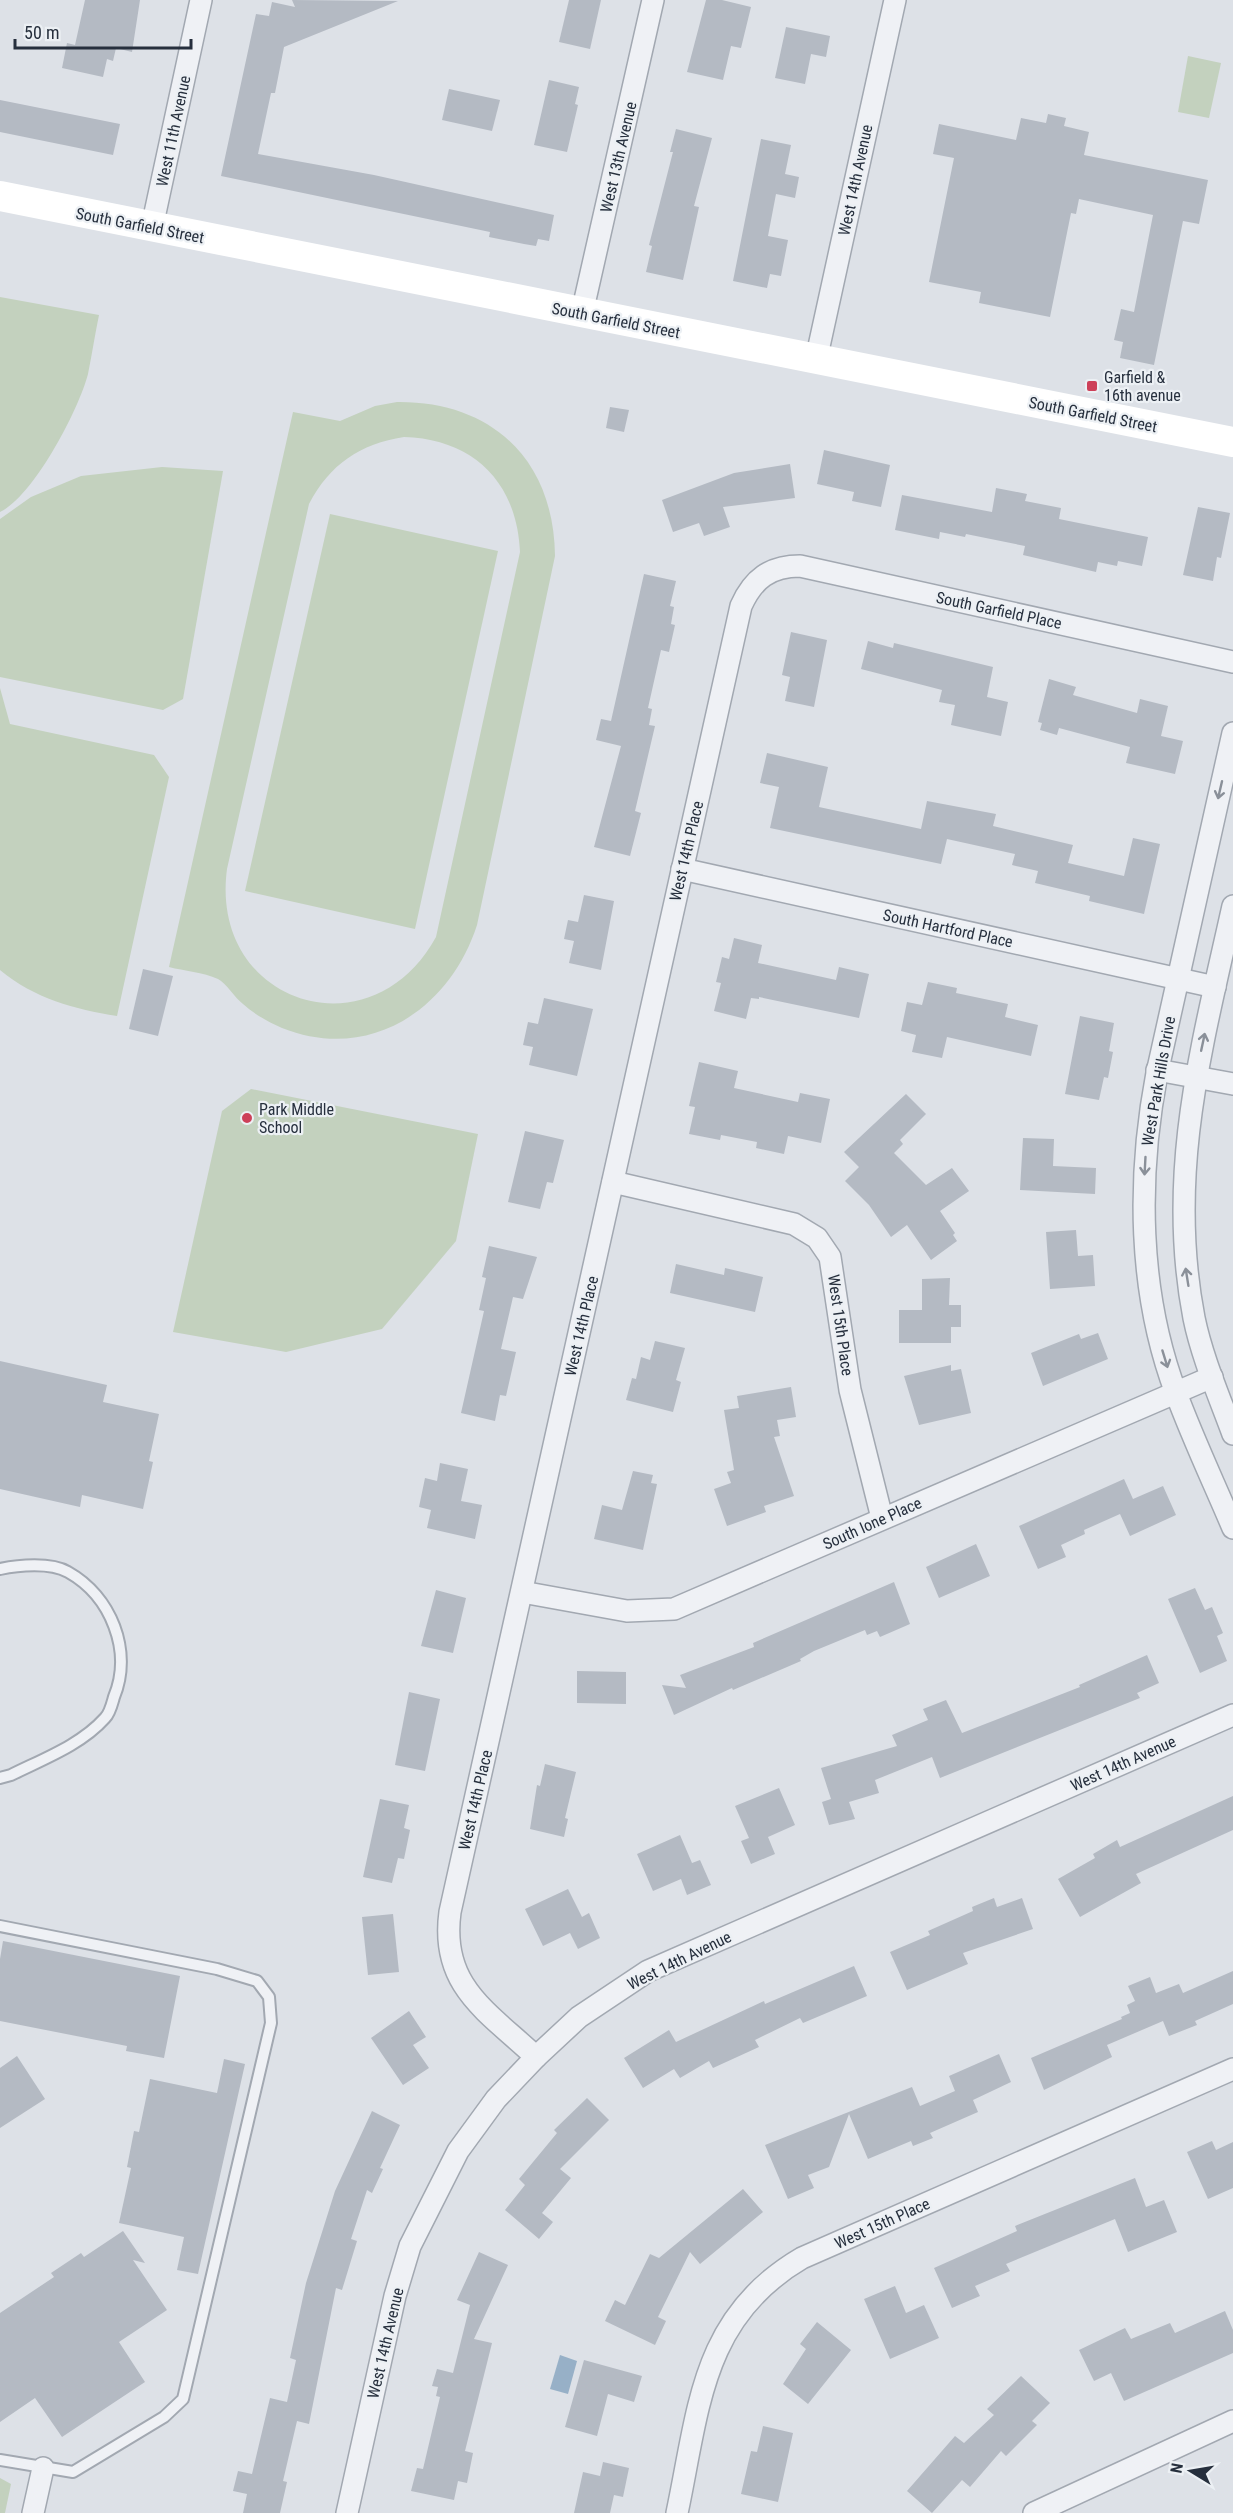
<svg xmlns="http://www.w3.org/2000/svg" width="1233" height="2513" viewBox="0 0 1233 2513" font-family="'Roboto Condensed',sans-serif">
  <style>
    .green { fill: #c3d1be; fill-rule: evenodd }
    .water { fill: #97b0c7 }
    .building { fill: #b4bac3 }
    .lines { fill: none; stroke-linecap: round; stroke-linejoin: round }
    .lane-casing { stroke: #a2a8b1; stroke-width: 14 }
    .street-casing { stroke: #a2a8b1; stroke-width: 24 }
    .lane { stroke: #eff1f5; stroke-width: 10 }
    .street { stroke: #eff1f5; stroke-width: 21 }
    .secondary { stroke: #fff; stroke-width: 30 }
    .oneway { stroke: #8a9099 }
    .poi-dot { fill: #cd4059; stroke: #ecf0f4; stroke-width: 2 }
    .labels { text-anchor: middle; stroke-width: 4.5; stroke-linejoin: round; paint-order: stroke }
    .street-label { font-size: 16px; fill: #262f3d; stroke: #ecf0f4 }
    .poi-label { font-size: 16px; fill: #262f3d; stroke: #ecf0f4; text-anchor: start }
  </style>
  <rect width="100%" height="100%" fill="#dde1e7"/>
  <!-- green -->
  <g class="green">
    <path d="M1188,56L1221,63L1209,118L1178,112Z"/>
    <path d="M0,297L99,315C95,334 92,354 88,374C79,409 34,496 0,512Z"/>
    <path d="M397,402C493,401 554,461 555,556L477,925C450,1009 370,1063 282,1028C268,1022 254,1014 243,1004C235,998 226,983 218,979C203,972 184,971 169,967L293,412L340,421L375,406ZM404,437C473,439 517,482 520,552L436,937C371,1056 209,1004 227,869L309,504C330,464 360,444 404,437Z"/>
    <path d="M162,467L223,471L183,699L163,710L0,677V519L31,497L81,476Z"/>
    <path d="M330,514L498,551L415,929L245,891Z"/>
    <path d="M0,688L10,724L154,755L169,777L117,1016C74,1009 35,999 0,970Z"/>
    <path d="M251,1089L478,1134L456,1241L382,1329L286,1352L173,1332L222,1111Z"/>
    <path d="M0,2478L11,2484L5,2513H0Z"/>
  </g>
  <!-- water -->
  <path class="water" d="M560,2355L577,2361L568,2394L550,2389Z"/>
  <!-- building -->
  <g class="building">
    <path d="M85,0H140L132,52L116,48L113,61L107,59L103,77L62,68L67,43L75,45Z"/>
    <path d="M292,0L398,1L284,47L275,93H271L258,154L374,175L554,215L549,241L538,239L536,246L524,244L489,237L490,232L221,176L256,14L269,16L272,2L295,7Z"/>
    <path d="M569,0H601L590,49L559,42Z"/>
    <path d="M706,0H722L751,7L741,48L731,46L723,80L687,72Z"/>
    <path d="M786,27L830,36L826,57L811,54L805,84L775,78Z"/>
    <path d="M549,80L579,87L575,104L578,105L567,152L534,145Z"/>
    <path d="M449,89L500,100L492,131L442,120Z"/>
    <path d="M0,100L120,124L113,155L0,132Z"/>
    <path d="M1048,114L1066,118L1064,126L1089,132L1084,155L1208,180L1199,224L1183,221L1154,365L1120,358L1123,342L1114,340L1121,309L1134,312L1153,215L1079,199L1076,214L1071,213L1050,317L979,303L981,292L929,282L954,158L933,154L939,124L1016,140L1021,118L1046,123Z"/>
    <path d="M676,129L712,138L694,206L699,207L683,280L646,272L652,246L649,245L673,152H670Z"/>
    <path d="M761,139L791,145L785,174L799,177L795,198L776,194L768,236L788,240L781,276L770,274L767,288L733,281Z"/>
    <path d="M610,407L629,410L624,432L606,428Z"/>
    <path d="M824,450L890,465L881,507L852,501L854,492L817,484Z"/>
    <path d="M790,464L795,498L723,507L730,527L704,536L699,523L673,532L662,500L734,473Z"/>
    <path d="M996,488L1027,494L1025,501L1061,508L1059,519L1148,537L1142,566L1118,561L1117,566L1098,562L1096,572L1023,555L1025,546L966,534L965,537L940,532L939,539L895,530L902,495L992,512Z"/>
    <path d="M1198,507L1230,513L1221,558L1217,557L1213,581L1183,575Z"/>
    <path d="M644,574L676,581L670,606L674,607L671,624L675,625L669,652L661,650L648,708L652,709L649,725L655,726L635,811L641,813L630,856L594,847L621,746L596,740L601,719L611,721Z"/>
    <path d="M791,632L827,640L814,707L785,701L790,677L782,675Z"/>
    <path d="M868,641L893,648L894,643L993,667L987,697L1008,702L1001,736L951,725L955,705L939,702L942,690L861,669Z"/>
    <path d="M1049,679L1076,687L1073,695L1137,713L1140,699L1168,706L1161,736L1183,741L1175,774L1126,763L1130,747L1059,728L1057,735L1040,730L1042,723L1038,722Z"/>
    <path d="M767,753L828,767L819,807L921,829L927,801L996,814L993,826L1073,845L1068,863L1124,876L1133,838L1160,844L1144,914L1089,901L1090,896L1035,883L1038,871L1012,865L1015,854L947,839L941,864L770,828L779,787L760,783Z"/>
    <path d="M584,895L614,901L601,970L569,963L574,941L564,939L568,920L578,922Z"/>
    <path d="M734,938L762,945L758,963L836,980L839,967L869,974L859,1018L759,997V999L751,998L746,1019L714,1011L721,983L716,982L722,957L729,959Z"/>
    <path d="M143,969L173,976L158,1036L129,1029Z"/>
    <path d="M928,982L957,988L956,993L1008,1004L1005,1017L1038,1025L1031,1056L947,1037L942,1058L912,1052L916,1035L901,1031L907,1002L922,1005Z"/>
    <path d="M544,998L593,1009L577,1076L529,1065L533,1047L523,1045L528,1022L538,1024Z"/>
    <path d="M1080,1016L1114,1023L1109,1051L1113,1052L1108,1078L1104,1077L1099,1100L1065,1094Z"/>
    <path d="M699,1062L738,1071L734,1088L798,1102L800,1093L830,1099L821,1143L788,1136L784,1154L756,1148L757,1142L721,1135L720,1140L689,1134L695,1107L689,1106Z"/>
    <path d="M906,1094L926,1114L900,1140L903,1144L894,1153L926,1185L952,1168L969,1191L940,1211L955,1233L953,1235L957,1241L931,1260L907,1225L891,1237L869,1205L845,1181L859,1167L844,1152Z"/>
    <path d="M525,1131L564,1140L553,1183L547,1182L540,1209L508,1202Z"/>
    <path d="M1023,1138L1054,1139L1053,1166L1096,1168L1095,1194L1020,1190Z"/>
    <path d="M1076,1230L1078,1256L1093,1255L1095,1286L1050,1289L1046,1232Z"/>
    <path d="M489,1246L537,1257L523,1299L513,1297L501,1349L516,1352L506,1396L500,1395L495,1421L461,1413L484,1311L479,1310L486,1278L482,1277Z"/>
    <path d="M676,1264L724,1275L725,1268L763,1277L755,1312L670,1293Z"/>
    <path d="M950,1278L949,1305H961V1327H951V1343H899V1310H922V1279Z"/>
    <path d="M1098,1333L1108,1359L1043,1386L1031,1353L1079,1334L1081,1339Z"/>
    <path d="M655,1341L685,1348L676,1380L681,1382L673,1412L626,1400L632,1378L636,1379L641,1357L650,1360Z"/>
    <path d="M0,1361L107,1385L103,1402L159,1414L149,1461L153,1462L143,1509L82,1495L80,1507L0,1489Z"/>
    <path d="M951,1365V1371L961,1369L971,1413L919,1425L904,1376Z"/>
    <path d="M791,1387L796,1417L777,1420L780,1436L774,1437L794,1496L764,1506L766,1512L727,1526L714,1489L731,1483L727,1472L734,1470L724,1410L739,1408L737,1396Z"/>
    <path d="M440,1463L468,1469L461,1501L482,1505L475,1539L427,1528L431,1510L419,1507L425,1478L437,1481Z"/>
    <path d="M633,1471L653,1475L651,1483L657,1484L643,1550L594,1539L602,1505L622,1510Z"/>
    <path d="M1124,1479L1133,1499L1163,1486L1176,1515L1130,1536L1120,1514L1084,1530L1085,1534L1061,1545L1066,1557L1038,1569L1019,1526Z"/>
    <path d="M976,1544L990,1576L939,1598L926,1567Z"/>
    <path d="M894,1582L910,1624L880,1637L877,1631L867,1635L865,1630L814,1651L800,1659L801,1661L733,1690L732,1688L674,1715L662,1685L686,1688L680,1675L754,1647L753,1643Z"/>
    <path d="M1195,1588L1205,1610L1212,1607L1223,1633L1217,1636L1227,1661L1200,1673L1168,1599Z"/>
    <path d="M436,1590L466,1598L453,1653L421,1646Z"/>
    <path d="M1147,1655L1159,1683L1137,1693L1140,1698L940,1778L932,1757L875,1780L879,1793L849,1802L855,1819L829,1825L822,1802L831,1799L821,1768L897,1746L892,1735L928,1720L923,1709L946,1700L962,1733L1080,1687L1079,1685Z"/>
    <path d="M577,1671L626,1672V1704L577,1703Z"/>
    <path d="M409,1692L440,1699L425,1771L395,1765Z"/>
    <path d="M545,1764L576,1772L565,1818L568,1819L564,1837L530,1829L537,1785L540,1786Z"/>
    <path d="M779,1788L795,1825L768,1837L775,1854L751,1864L741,1841L749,1838L735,1806Z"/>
    <path d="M1233,1796V1830L1136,1874L1141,1883L1080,1917L1058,1879L1095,1858L1093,1854L1117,1840L1120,1847Z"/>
    <path d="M380,1799L409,1805L404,1828L410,1830L404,1859L398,1858L392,1883L363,1877Z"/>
    <path d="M680,1835L692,1863L700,1860L711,1885L687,1895L681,1879L653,1891L637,1854Z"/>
    <path d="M568,1889L582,1917L589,1913L600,1938L578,1949L570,1933L543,1946L525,1909Z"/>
    <path d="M994,1898L997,1907L1022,1898L1033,1929L963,1953L968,1964L907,1990L890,1952L930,1935L928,1931L973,1911L972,1907Z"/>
    <path d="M393,1914L399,1972L368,1975L362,1917Z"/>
    <path d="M3,1941L180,1976L164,2058L126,2051L127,2046L0,2021V1959Z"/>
    <path d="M854,1966L867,1996L803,2023L800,2018L755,2040L759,2047L713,2068L709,2061L680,2078L674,2069L643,2088L624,2058L669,2030L676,2042L764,2001L765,2004Z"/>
    <path d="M1233,1971V2004L1195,2021L1197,2025L1169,2036L1163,2021L1107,2045L1112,2057L1044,2090L1031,2058L1122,2019L1121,2017L1130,2013L1127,2005L1135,2001L1128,1986L1150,1977L1156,1993L1179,1984L1183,1993Z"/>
    <path d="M409,2011L426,2037L413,2045L429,2068L403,2085L371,2038Z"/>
    <path d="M999,2054L1011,2082L973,2100L978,2112L930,2133L933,2138L913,2146L911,2141L868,2159L849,2114L829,2167L808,2175L814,2188L788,2199L765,2145L912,2087L920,2106L955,2091L949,2076Z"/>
    <path d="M17,2056L45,2099L0,2128V2068Z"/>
    <path d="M224,2059L245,2064L198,2274L177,2270L184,2237L119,2223L131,2168L127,2167L134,2131L139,2132L150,2079L217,2093Z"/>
    <path d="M587,2098L609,2120L560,2169L571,2178L542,2213L553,2222L539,2239L505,2210L525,2185L519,2179L557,2133L554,2130Z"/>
    <path d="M372,2111L400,2125L380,2168L383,2169L372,2193L367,2190L351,2239L357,2241L342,2290L336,2288L309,2424L297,2421L283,2481L287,2482L280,2513H243L247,2494L233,2491L238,2471L252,2474L270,2398L287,2402L296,2360L290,2358L306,2283L335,2191Z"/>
    <path d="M1212,2141L1216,2150L1233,2142V2188L1208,2199L1187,2152Z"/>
    <path d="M1135,2178L1146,2207L1164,2200L1177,2232L1128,2252L1115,2219L1006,2264L1010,2271L975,2286L980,2296L952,2308L934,2268L1017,2231L1015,2226Z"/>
    <path d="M743,2189L763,2212L700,2264L690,2252L658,2317L666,2321L655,2345L605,2321L615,2300L625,2305L650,2254L659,2258Z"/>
    <path d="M123,2231L145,2263L133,2260L167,2310L119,2342L145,2382L62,2437L35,2398L0,2422V2313L54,2277L51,2273L81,2253L84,2257Z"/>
    <path d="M479,2252L508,2265L474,2339L492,2343L465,2451L473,2453L467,2483L458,2481L454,2500L411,2491L417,2468L423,2469L440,2397L436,2396L438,2387L432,2386L437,2369L453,2373L470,2305L457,2300Z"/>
    <path d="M895,2286L906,2313L924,2305L939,2338L890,2359L864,2299Z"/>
    <path d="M1225,2311L1233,2330V2353L1124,2401L1111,2373L1094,2381L1079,2350L1125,2328L1131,2339L1170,2323L1175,2333Z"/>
    <path d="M817,2322L851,2350L808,2404L783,2384L806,2349L800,2344Z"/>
    <path d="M584,2360L642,2376L634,2402L608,2394L597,2436L565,2427Z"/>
    <path d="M1021,2376L1050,2403L1032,2421L1037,2425L1006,2456L1001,2451L970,2487L962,2480L932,2513L907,2491L955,2436L964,2443L994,2415L987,2409Z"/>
    <path d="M763,2426L793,2433L778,2502L741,2494L751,2451L757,2452Z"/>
    <path d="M603,2462L629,2468L623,2497L614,2495L610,2513H574L583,2472L600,2476Z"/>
  </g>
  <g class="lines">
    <defs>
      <g id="lane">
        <path d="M0,1569C18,1565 51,1562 68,1572C111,1596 133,1651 114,1697C112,1704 110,1713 105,1718C81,1745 43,1759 11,1775L0,1778"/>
        <path d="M0,1926L217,1969L257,1981L269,1997L271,2023L183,2399L164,2417L73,2472L0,2460"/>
      </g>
      <g id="street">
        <path d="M152,227L201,0"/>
        <path d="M582,313L653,0"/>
        <path d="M816,360L895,0"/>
        <path d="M1233,733L1157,1073C1137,1178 1138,1292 1176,1393C1193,1439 1214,1483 1233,1528"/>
        <path d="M682,869L1215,987"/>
        <path d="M1233,906C1202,1046 1166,1173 1194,1318C1202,1357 1219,1396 1233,1434"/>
        <path d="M1157,1070L1233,1084"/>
        <path d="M613,1182L794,1224L817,1238L830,1257L850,1390L882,1518"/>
        <path d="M522,1592L627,1611L674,1609L1212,1377"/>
        <path d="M536,2057C487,2011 440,1986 450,1912L741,606C753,579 770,566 800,566L1233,662"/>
        <path d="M33,2513L43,2468"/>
        <path d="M347,2513L395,2296L410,2246L458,2151L496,2099L536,2057L579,2017L648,1971L1233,1715"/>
        <path d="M677,2513C699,2409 701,2317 802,2258L1233,2069"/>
        <path d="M1034,2513L1233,2421"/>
      </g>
    </defs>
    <!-- lane casing -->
    <use href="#lane" class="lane-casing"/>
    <!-- street casing -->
    <use href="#street" class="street-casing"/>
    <!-- lane -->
    <use href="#lane" class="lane"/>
    <!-- street -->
    <use href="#street" class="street"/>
    <!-- secondary -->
    <path class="secondary" d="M0,196L1233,442"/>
  </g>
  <!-- one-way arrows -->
  <defs><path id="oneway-shaft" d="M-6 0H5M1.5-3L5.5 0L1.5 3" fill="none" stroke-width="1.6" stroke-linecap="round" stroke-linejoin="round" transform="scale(1.5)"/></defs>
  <g class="oneway">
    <use href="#oneway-shaft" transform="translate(1220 790) rotate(103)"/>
    <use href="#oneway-shaft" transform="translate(1203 1042) rotate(-78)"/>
    <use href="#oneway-shaft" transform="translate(1145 1166) rotate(93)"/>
    <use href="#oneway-shaft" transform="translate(1187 1277) rotate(-99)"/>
    <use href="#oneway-shaft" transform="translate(1165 1359) rotate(73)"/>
  </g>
  <!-- markers -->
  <g class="poi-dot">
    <rect x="1086" y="380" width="12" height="12" rx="3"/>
    <circle cx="247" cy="1118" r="6"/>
  </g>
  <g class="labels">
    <!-- street labels -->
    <g class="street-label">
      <text transform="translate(173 131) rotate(-78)" y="6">West 11th Avenue</text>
      <text transform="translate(618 157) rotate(-77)" y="6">West 13th Avenue</text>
      <text transform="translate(855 180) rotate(-78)" y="6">West 14th Avenue</text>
      <text transform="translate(140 225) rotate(11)" y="6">South Garfield Street</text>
      <text transform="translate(616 320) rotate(11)" y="6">South Garfield Street</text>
      <text transform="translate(1093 414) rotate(11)" y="6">South Garfield Street</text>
      <text transform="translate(999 610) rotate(12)" y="6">South Garfield Place</text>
      <text transform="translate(686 851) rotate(-77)" y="6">West 14th Place</text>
      <text transform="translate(948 928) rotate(12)" y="6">South Hartford Place</text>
      <text transform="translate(1158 1081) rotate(-80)" y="6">West Park Hills Drive</text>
      <text transform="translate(841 1325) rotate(82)" y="6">West 15th Place</text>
      <text transform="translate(581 1326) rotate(-77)" y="6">West 14th Place</text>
      <text transform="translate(872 1523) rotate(-24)" y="6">South Ione Place</text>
      <text transform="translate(1123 1763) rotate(-24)" y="6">West 14th Avenue</text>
      <text transform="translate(475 1800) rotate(-77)" y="6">West 14th Place</text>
      <text transform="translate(679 1960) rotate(-26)" y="6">West 14th Avenue</text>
      <text transform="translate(882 2223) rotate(-24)" y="6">West 15th Place</text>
      <text transform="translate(385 2343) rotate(-77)" y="6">West 14th Avenue</text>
    </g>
    <!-- poi labels -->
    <g class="poi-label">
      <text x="1104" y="383">Garfield &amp;<tspan x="1104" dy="18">16th avenue</tspan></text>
      <text x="259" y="1115">Park Middle<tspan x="259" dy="18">School</tspan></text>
    </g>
  </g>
  <!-- north arrow -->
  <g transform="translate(1191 2471) rotate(281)" stroke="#ecf0f4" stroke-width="4.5" paint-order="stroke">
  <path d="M0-4.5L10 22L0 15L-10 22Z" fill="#262f3d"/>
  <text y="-9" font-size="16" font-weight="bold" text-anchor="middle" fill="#262f3d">N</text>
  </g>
  <!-- scale -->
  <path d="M15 39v9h176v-9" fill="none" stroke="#262f3d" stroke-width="3"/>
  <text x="24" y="39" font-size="18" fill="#262f3d" stroke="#ecf0f4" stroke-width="4.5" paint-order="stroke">50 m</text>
</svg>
